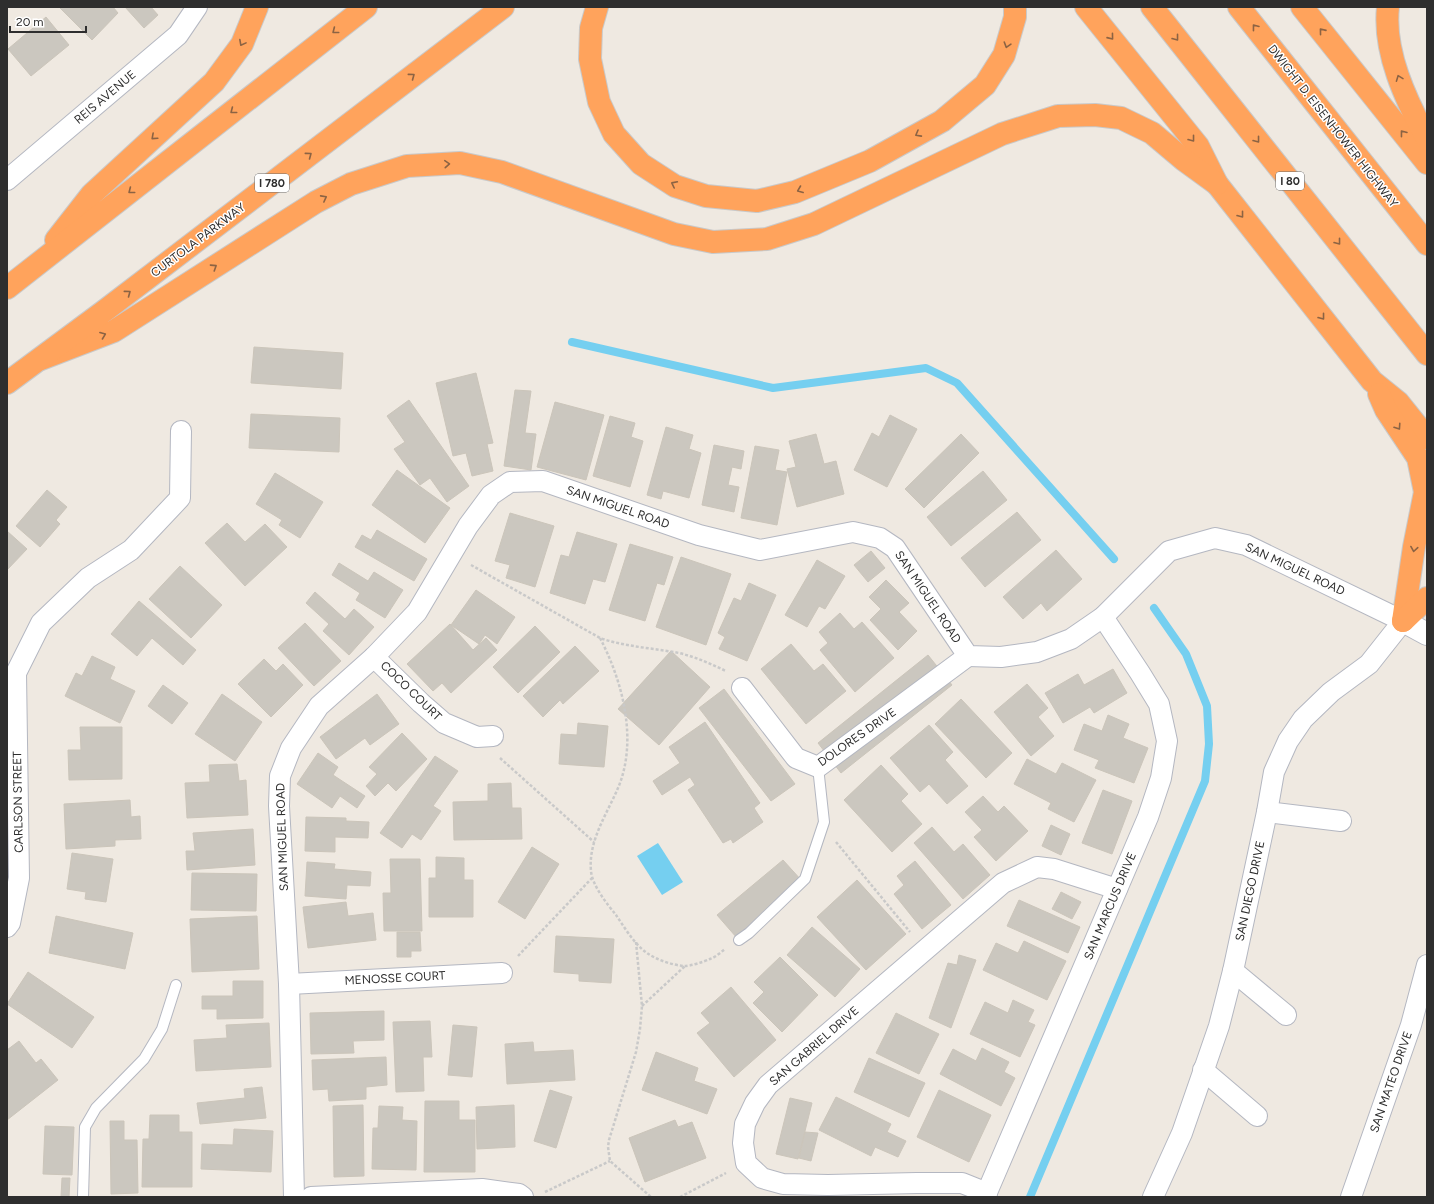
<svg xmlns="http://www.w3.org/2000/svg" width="1434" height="1204" viewBox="0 0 1434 1204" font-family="Figtree,sans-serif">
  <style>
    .water { fill: #75cff0 }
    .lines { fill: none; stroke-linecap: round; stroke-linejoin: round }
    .stream { stroke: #75cff0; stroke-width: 8 }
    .building { fill: #cbc7bf; stroke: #cbc5ba }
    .lane-casing { stroke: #b4b7c1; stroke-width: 12 }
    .street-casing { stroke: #b4b7c1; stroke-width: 22 }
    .secondary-casing { stroke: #b4b7c1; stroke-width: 24 }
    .highway-casing { stroke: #c9c9c9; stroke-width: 24 }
    .path { stroke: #c9c9c9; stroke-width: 2.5; stroke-dasharray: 3 2; stroke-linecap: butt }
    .lane { stroke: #fff; stroke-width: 10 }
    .street { stroke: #fff; stroke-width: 20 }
    .secondary { stroke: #fff; stroke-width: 22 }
    .highway { stroke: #ffa35c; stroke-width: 22 }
    .oneway { stroke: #8c6343 }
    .labels { text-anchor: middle; stroke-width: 3; stroke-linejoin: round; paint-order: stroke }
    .shield { fill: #fff; stroke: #6d6d6d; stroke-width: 1 }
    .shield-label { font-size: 11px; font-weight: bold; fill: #2e2e2e }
    .street-label { font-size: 12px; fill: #2e2e2e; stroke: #fff }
  </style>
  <rect width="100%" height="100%" fill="#efe9e1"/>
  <!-- water -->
  <path class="water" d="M658,843L683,882L662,895L637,856Z"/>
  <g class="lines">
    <!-- stream -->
    <g class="stream">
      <path d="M572,342L773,388L926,368L957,383L1114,559"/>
      <path d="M1030,1197L1205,781L1209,744L1207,706L1186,654L1154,608"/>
    </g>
  </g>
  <!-- building -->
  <g class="building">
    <path d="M59,7H113L118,13L92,40Z"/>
    <path d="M125,7H151L158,15L144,28Z"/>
    <path d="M46,17L69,45L31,76L8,49Z"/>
    <path d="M254,347L343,353L341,389L251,383Z"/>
    <path d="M476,373L493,443L487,444L493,471L472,476L466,453L453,456L436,383Z"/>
    <path d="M515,390L531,391L525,433L536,434L531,470L504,466Z"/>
    <path d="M409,400L469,486L447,502L430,478L420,485L394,449L405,442L387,416Z"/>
    <path d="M555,402L604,415L586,480L537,467Z"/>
    <path d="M251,414L340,418L339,452L249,448Z"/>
    <path d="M890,415L917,429L887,487L854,470L872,433L879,437Z"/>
    <path d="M610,416L635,423L631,437L643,441L630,487L593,476Z"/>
    <path d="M666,427L693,435L689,449L701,453L689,498L663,491L661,499L647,495Z"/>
    <path d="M816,434L824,464L836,461L844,494L797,507L787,469L796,467L789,441Z"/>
    <path d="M961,434L979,453L924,508L905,489Z"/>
    <path d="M714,445L744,451L741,469L732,467L728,485L739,487L734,512L702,505Z"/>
    <path d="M755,446L779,450L775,470L787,472L777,525L741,518Z"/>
    <path d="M397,470L450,508L425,543L372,505Z"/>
    <path d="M983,471L1007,500L951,546L927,517Z"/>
    <path d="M275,473L323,502L300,538L279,525L282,520L256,504Z"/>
    <path d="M47,490L67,507L56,520L60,524L40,547L16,526Z"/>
    <path d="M1017,512L1041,540L985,587L961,558Z"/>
    <path d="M510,513L554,526L535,587L506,578L510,565L495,561Z"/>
    <path d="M227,523L245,542L265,524L287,547L245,586L205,543Z"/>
    <path d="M377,530L427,559L414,581L355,547L362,535L371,540Z"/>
    <path d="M7,531L27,549L7,570Z"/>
    <path d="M577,532L617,544L605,582L593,579L585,604L550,593L561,555L569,557Z"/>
    <path d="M630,544L673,557L664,585L657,583L645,621L609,610Z"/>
    <path d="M1056,550L1082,579L1047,611L1041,603L1023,619L1003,597Z"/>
    <path d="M871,551L885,568L868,582L854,565Z"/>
    <path d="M681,557L731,574L706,645L656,627Z"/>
    <path d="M817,560L845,576L825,609L819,606L807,627L785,615Z"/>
    <path d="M339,563L368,581L374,572L403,590L385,618L356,600L360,593L332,575Z"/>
    <path d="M180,566L222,605L191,638L149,599Z"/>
    <path d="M886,580L909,603L899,612L917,631L898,650L870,620L881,609L869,597Z"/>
    <path d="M749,583L776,595L747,661L719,649L725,637L718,633L734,598L741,601Z"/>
    <path d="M476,590L515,617L497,644L485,635L479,644L451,625Z"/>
    <path d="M315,592L345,619L354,609L374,627L349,655L323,631L329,624L306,603Z"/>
    <path d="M139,601L196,650L183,665L152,638L137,656L111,634Z"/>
    <path d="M840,613L854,629L862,622L894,658L855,692L820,650L828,643L819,632Z"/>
    <path d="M305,623L341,661L314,686L278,648Z"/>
    <path d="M450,624L473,650L486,638L497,650L451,693L442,683L433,691L407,664Z"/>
    <path d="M535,626L560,652L518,693L493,667Z"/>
    <path d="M791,644L814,671L823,664L846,691L806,724L761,669Z"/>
    <path d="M575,646L599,671L563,704L560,700L543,717L523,696Z"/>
    <path d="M671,651L710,687L659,745L618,709Z"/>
    <path d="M928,655L952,685L841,773L818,743Z"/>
    <path d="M92,656L115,667L110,679L135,691L120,723L65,696L76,673L82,676Z"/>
    <path d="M264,659L276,671L283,664L303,685L271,717L238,684Z"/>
    <path d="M1113,669L1127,693L1094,713L1090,707L1063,723L1045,693L1078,674L1084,685Z"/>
    <path d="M1027,684L1048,708L1038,717L1054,736L1031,756L994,712Z"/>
    <path d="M163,685L188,703L172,724L148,706Z"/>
    <path d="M724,689L795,784L771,801L699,708Z"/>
    <path d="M222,694L262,722L235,761L195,734Z"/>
    <path d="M377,694L399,724L370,745L365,738L336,759L320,737Z"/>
    <path d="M961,699L1012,753L986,778L935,724Z"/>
    <path d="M1108,715L1129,724L1123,738L1148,748L1134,783L1095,768L1099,760L1074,750L1084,724L1102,731Z"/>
    <path d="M705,722L760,803L754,808L763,822L733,843L731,839L723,843L688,790L695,785L690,777L662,795L653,781L680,763L669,747Z"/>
    <path d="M578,723L608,726L604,767L559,764L561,734L577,735Z"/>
    <path d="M929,725L953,752L945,760L968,786L947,804L929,784L920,792L890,758Z"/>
    <path d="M80,727H122V779L69,780L68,750H81Z"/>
    <path d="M402,733L427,759L396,791L388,783L375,796L366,786L377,774L369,767Z"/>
    <path d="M318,753L338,767L333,775L365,796L357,808L340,796L332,808L297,784Z"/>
    <path d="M435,756L458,771L433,806L441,811L421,840L412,834L402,848L380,833Z"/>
    <path d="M1027,759L1056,774L1062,763L1096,780L1074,822L1048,809L1051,803L1014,784Z"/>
    <path d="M237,764L239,781L246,780L248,815L187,818L185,783L210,782L209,765Z"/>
    <path d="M881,765L908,794L901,801L922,824L892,852L844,800Z"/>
    <path d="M511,783L512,808H521L522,839L454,840L453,802L488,801V784Z"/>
    <path d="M1103,790L1132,801L1112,854L1082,843Z"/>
    <path d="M983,796L998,812L1004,806L1028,831L996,861L974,837L982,830L965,812Z"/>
    <path d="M130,800L131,817L140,816L141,839L115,840V846L66,849L64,804Z"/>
    <path d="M306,817L346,818V821L369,822L368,838L335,837V852L305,851Z"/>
    <path d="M1051,825L1070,834L1061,855L1042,846Z"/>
    <path d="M932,827L954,852L963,844L990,875L963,899L914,843Z"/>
    <path d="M253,829L255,865L187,870L186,851H195L193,833Z"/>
    <path d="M532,847L559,864L525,919L498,902Z"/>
    <path d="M72,853L113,859L106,902L85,899L86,892L67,889Z"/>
    <path d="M436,857L464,858V880H473V917H429V878H436Z"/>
    <path d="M390,859H420L422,931H384L383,893H391Z"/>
    <path d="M783,860L802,881L737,938L717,915Z"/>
    <path d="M915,861L951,905L922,929L894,894L904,885L897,876Z"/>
    <path d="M307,862L335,864L334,869L371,872L370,886L347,885L346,899L305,896Z"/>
    <path d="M192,873L257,874L256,911L191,910Z"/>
    <path d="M857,880L906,934L866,970L817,917Z"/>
    <path d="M1061,892L1081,902L1072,919L1052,909Z"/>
    <path d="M1019,900L1080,927L1068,953L1007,926Z"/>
    <path d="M346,902L348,916L373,913L376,940L308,948L303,907Z"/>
    <path d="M56,916L133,933L125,969L49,953Z"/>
    <path d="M257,916L259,969L192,972L190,919Z"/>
    <path d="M812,927L860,969L835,997L787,955Z"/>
    <path d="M397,932H420L421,951H411V957H397Z"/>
    <path d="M556,936L614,939L611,983L579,981V974L554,972Z"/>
    <path d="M1024,941L1066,961L1047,1000L983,970L996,943L1018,953Z"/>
    <path d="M959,955L976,960L951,1028L929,1018L948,963L957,965Z"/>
    <path d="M780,957L818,995L782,1032L753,1003L764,992L754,982Z"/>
    <path d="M28,972L94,1017L72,1048L7,1004Z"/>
    <path d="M233,981H263V1018L217,1019V1009H202V996H233Z"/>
    <path d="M731,987L776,1040L734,1077L697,1033L710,1023L701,1013Z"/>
    <path d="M1013,1000L1034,1010L1028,1022L1035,1025L1020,1057L970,1034L985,1002L1008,1013Z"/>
    <path d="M384,1011V1040L353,1041L354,1053L311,1054L310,1013Z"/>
    <path d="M896,1013L939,1034L919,1074L876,1053Z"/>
    <path d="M430,1021L432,1057H423L424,1091L396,1092L393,1022Z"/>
    <path d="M269,1023L271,1067L196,1071L194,1040L227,1038L226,1025Z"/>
    <path d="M453,1025L477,1027L472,1077L448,1075Z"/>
    <path d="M19,1041L36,1063L41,1059L58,1080L7,1120V1050Z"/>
    <path d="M533,1042L534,1052L573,1050L575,1080L507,1084L505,1044Z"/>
    <path d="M982,1048L1009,1062L1004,1072L1015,1078L1001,1106L940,1074L953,1049L976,1061Z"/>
    <path d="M656,1052L698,1068L694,1081L717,1089L707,1114L642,1090Z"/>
    <path d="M386,1057L387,1085L366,1087V1099L329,1101L328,1089L313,1090L312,1060Z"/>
    <path d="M869,1058L925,1083L909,1117L854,1092Z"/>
    <path d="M262,1087L266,1118L200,1124L197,1103L245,1098L244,1089Z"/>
    <path d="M550,1090L572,1097L556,1148L534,1141Z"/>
    <path d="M939,1090L991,1115L969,1162L917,1137Z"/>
    <path d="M836,1097L891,1124L887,1132L906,1141L898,1157L875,1147L871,1156L819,1130Z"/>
    <path d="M790,1098L812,1103L798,1159L776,1154Z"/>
    <path d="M425,1101H459V1120H475V1172H424Z"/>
    <path d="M363,1105L364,1176L334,1177L333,1106Z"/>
    <path d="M514,1105L515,1147L477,1149L476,1107Z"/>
    <path d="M379,1106L403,1107L402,1120L417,1121L416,1170L372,1169L373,1128H378Z"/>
    <path d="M150,1115H179V1132H192V1187H142L143,1139H149Z"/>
    <path d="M675,1120L678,1127L692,1122L706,1158L645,1182L629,1138Z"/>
    <path d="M110,1121H124V1140H137L138,1193L111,1194Z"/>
    <path d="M45,1126L74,1127L72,1175L43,1174Z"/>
    <path d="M234,1129L273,1131L271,1172L201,1169L202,1144L233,1145Z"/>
    <path d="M805,1132L818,1133L811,1161L799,1158Z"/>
    <path d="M62,1178H70L69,1197H61Z"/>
  </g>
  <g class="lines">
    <defs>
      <g id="lane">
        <path d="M739,940L749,933L805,879L824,822L818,767"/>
        <path d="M83,1197L85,1127L96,1108L144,1059L162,1029L176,985"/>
      </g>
      <g id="street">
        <path d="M7,180L178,35L197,7"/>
        <path d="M374,657L421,703L444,723L477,737L493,736"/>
        <path d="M742,688L796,758L818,767L968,656"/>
        <path d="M1267,812L1341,821"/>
        <path d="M7,927L10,923L19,878L16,673L41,623L88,578L131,550L180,498L181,431"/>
        <path d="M1233,971L1286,1015"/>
        <path d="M289,984L502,973"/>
        <path d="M1203,1070L1257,1116"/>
        <path d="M987,1193L962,1183H917L828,1185L783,1184L762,1178L746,1163L743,1143L745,1124L755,1103L768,1085L1003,883L1037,867L1054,869L1117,889"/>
        <path d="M294,1197L289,984L279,806L280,776L291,748L319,706L374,657L417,612L468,526L491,495L510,482L543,481L699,535L760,550L853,532L880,538L895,548L968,656L1001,657L1037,652L1071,639L1103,617L1169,551L1215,538L1246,545L1403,621L1369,664L1331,692L1303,719L1288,741L1274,772L1267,812L1233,971L1219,1026L1182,1133L1153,1197"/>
        <path d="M311,1197L482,1189L519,1194L523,1197"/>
        <path d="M985,1197L1148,817L1161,778L1167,741L1159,704L1140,673L1103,617"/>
        <path d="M1351,1197L1411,1025L1427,965"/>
      </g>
      <path id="secondary" d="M1403,621L1427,634"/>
      <g id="highway">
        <path d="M597,7L591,28L590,59L599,102L614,134L641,164L675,186L706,196L757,201L795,192L870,161L942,121L985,85L1004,55L1015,17V7"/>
        <path d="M1086,7L1198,146L1217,184L1372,381L1398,402L1427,438"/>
        <path d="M1152,7L1427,354"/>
        <path d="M1239,7L1427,244"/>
        <path d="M1302,7L1427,163"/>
        <path d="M1388,7C1383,52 1406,100 1427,139"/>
        <path d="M56,240L92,194L214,82L242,44L257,7"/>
        <path d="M7,288L366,7"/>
        <path d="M41,359L114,331L316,202L351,184L407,166L460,163L502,172L674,234L713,242L767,239L814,224L1002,134L1058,116L1095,115L1121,118L1152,133L1184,160L1217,184"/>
        <path d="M7,383L103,312L503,7"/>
        <path d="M1379,394L1386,410L1418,458L1425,492L1414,547L1403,621"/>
        <path d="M1403,621L1427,598"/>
      </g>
    </defs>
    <!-- lane casing -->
    <use href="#lane" class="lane-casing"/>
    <!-- street casing -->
    <use href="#street" class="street-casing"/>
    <!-- secondary casing -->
    <use href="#secondary" class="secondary-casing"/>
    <!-- highway casing -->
    <use href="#highway" class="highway-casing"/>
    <!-- path -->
    <g class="path">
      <path d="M471,565L600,638C626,647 653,648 679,653C696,657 711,664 726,671"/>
      <path d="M600,638C623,682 638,741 618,788C607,814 588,841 591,871C592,885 607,904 616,915C625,928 634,944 647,953C657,960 672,965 684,966C691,966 703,962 710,959C716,957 721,952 725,949"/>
      <path d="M500,758L594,842"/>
      <path d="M836,842L910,932"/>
      <path d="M636,942L642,1006L640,1029L636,1052L609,1140L608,1147L610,1161L651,1197"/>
      <path d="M518,956L592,878"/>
      <path d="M642,1006L685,966"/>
      <path d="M545,1192L610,1161"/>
      <path d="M680,1197L726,1173"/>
    </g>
    <!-- lane -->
    <use href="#lane" class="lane"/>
    <!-- street -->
    <use href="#street" class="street"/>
    <!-- secondary -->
    <use href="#secondary" class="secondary"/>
    <!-- highway -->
    <use href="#highway" class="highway"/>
  </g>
  <!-- one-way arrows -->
  <defs><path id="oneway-chevron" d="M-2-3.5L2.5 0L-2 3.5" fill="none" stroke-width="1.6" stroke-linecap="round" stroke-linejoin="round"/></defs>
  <g class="oneway">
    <use href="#oneway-chevron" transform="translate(1255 27) rotate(-128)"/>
    <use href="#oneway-chevron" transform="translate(335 31) rotate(142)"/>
    <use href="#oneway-chevron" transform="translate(1322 31) rotate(-129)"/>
    <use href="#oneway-chevron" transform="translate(1111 37) rotate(51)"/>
    <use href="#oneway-chevron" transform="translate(1176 38) rotate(52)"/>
    <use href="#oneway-chevron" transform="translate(242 43) rotate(118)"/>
    <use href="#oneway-chevron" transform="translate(1007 45) rotate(107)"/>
    <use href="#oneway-chevron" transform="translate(412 76) rotate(-37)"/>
    <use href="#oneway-chevron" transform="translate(1399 78) rotate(-111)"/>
    <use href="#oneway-chevron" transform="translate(233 111) rotate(142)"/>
    <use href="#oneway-chevron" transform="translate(1403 133) rotate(-128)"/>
    <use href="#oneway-chevron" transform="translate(918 134) rotate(151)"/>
    <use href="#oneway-chevron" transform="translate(154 137) rotate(138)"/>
    <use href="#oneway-chevron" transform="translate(1192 139) rotate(52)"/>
    <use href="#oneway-chevron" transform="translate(1257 140) rotate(52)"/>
    <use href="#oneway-chevron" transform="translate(309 155) rotate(-37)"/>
    <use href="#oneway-chevron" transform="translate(447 164) rotate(-4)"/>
    <use href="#oneway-chevron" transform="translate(674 184) rotate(-153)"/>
    <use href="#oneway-chevron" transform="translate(800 190) rotate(158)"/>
    <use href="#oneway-chevron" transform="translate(131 191) rotate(142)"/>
    <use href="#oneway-chevron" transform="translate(324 198) rotate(-28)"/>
    <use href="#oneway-chevron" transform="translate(1241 215) rotate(52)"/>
    <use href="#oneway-chevron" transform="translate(1338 242) rotate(52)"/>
    <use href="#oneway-chevron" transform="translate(214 267) rotate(-33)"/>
    <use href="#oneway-chevron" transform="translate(128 293) rotate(-37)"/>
    <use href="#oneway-chevron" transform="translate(1322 317) rotate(52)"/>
    <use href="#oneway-chevron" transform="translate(103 335) rotate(-21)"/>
    <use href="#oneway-chevron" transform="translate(1398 427) rotate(56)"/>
    <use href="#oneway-chevron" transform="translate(1414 549) rotate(99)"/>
  </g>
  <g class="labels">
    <!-- shield labels -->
    <g class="shield">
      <rect x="1276" y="172" width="28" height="18" rx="3"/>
      <rect x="255" y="174" width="34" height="18" rx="3"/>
    </g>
    <g class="shield-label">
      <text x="1290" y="185">I 80</text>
      <text x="272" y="187">I 780</text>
    </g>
    <!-- street labels -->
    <g class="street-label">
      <text transform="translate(105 97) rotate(-40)" y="4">REIS AVENUE</text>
      <text transform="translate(1333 126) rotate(52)" y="4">DWIGHT D. EISENHOWER HIGHWAY</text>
      <text transform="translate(198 240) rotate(-37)" y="4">CURTOLA PARKWAY</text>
      <text transform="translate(618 507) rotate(19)" y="4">SAN MIGUEL ROAD</text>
      <text transform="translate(1295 569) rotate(25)" y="4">SAN MIGUEL ROAD</text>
      <text transform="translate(928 597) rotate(56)" y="4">SAN MIGUEL ROAD</text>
      <text transform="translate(411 691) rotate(44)" y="4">COCO COURT</text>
      <text transform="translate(857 737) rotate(-35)" y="4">DOLORES DRIVE</text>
      <text transform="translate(18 802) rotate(-91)" y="4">CARLSON STREET</text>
      <text transform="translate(282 837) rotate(-92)" y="4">SAN MIGUEL ROAD</text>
      <text transform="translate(1250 891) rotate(-78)" y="4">SAN DIEGO DRIVE</text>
      <text transform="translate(1110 906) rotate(-67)" y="4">SAN MARCUS DRIVE</text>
      <text transform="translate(395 978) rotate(-3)" y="4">MENOSSE COURT</text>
      <text transform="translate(814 1046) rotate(-41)" y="4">SAN GABRIEL DRIVE</text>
      <text transform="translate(1391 1082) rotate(-71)" y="4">SAN MATEO DRIVE</text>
    </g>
  </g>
  <!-- border -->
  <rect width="1434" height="1204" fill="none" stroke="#2e2e2e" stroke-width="16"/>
  <!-- scale -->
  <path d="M10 26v6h76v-6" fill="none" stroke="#2e2e2e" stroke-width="2"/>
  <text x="16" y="26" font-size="12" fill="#2e2e2e" stroke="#ffffff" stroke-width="3" paint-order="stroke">20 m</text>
</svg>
